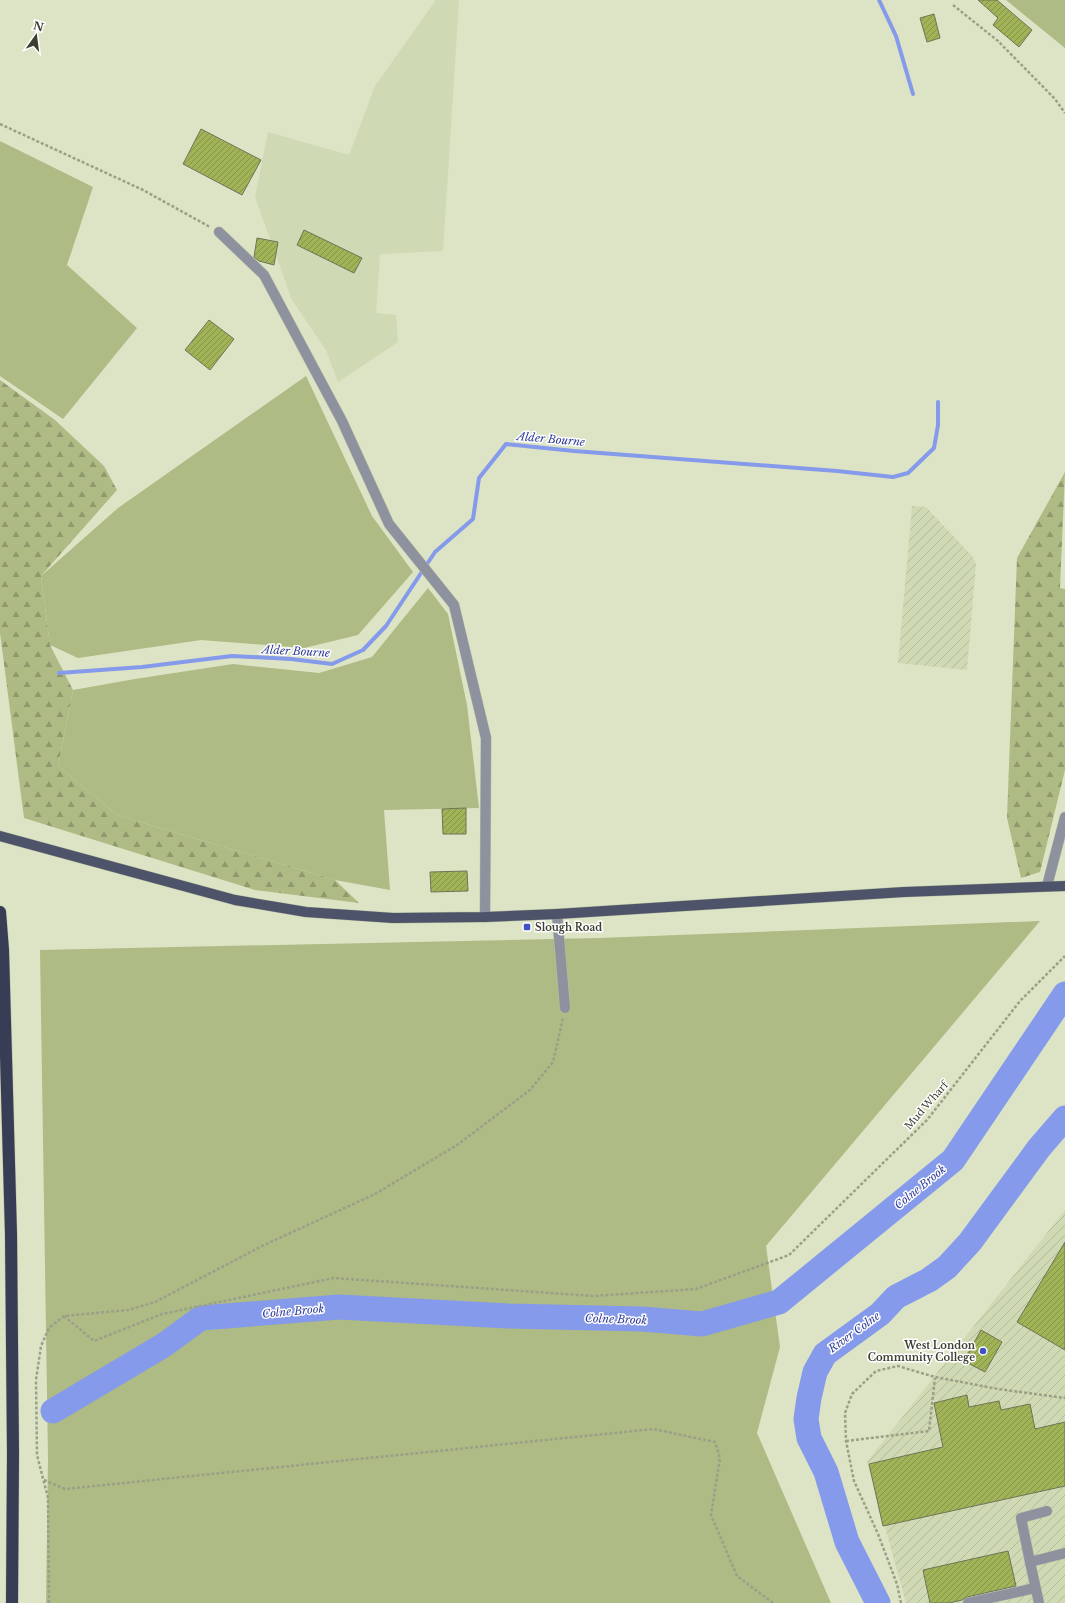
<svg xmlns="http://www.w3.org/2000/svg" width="1065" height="1603" viewBox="0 0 1065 1603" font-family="'Libre Baskerville',serif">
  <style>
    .built { fill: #cfd9b3 }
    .industrial { fill: url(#industrial-furrows) }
    .green { fill: #aebb84 }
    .forest { fill: url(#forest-firs) }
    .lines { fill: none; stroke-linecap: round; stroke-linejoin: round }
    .stream { stroke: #859aea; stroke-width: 4 }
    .river { stroke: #859aea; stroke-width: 25 }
    .building { fill: url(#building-hatch); stroke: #6d7458 }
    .minor-casing { stroke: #b9c0a5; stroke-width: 11 }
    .major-casing { stroke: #b9c0a5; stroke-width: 11 }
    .highway-casing { stroke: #b9c0a5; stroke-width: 13 }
    .path { stroke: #9aa088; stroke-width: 2.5; stroke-dasharray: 3 2; stroke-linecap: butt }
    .minor { stroke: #8e929f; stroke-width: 10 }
    .major { stroke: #4d5368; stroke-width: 10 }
    .highway { stroke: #363d54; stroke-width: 12 }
    .poi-dot { fill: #4251c5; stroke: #fff; stroke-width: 1.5 }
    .labels { text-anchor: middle; stroke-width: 3; stroke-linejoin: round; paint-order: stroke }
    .poi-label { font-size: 10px; font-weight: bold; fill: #3c3f32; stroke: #fff; text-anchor: start }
    .street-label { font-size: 10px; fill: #3c3f32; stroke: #fff }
    .water-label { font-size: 11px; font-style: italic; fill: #313d9a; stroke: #fff }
  </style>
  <defs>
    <pattern id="industrial-furrows" width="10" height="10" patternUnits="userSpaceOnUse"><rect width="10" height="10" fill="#cfd9b3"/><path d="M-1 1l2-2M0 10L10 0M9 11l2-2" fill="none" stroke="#b3bb9a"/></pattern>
    <pattern id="forest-firs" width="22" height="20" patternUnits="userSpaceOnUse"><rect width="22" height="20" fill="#aebb84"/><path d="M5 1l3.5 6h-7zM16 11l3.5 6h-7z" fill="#8f996d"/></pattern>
    <pattern id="building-hatch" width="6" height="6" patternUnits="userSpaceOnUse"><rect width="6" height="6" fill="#a0b457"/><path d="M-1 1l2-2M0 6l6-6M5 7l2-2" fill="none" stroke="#849449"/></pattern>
  </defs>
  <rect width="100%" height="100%" fill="#dce4c5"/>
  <!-- built -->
  <path class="built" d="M436,0H459L443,251L380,254L376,313L396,315L398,342L338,382L326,350L292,300L255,197L268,132L349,155L375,86Z"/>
  <!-- industrial -->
  <g class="industrial">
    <path d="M912,506L926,507L972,556L976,564L967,670L898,663Z"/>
    <path d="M1065,1210V1603H906L867,1462Z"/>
  </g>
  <!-- green -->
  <g class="green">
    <path d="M1006,0H1065V48Z"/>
    <path d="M0,141L93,187L67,265L137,328L63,419L0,376Z"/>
    <path d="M306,376L372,516L413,572L358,635L304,648L201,640L78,658L50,645L41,576L118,508Z"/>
    <path d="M428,588L448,614L467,705L479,808L384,810L390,890L335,880L117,815L58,766L73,690L135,679L233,664L319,673L372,657Z"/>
    <path d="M1040,921L766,1246L780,1347L757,1433L831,1603H46L48,1457L40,950L599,938Z"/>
  </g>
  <!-- forest -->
  <g class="forest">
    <path d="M0,380L55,420L104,466L117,490L41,576L50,645L73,690L58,766L117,815L335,880L359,903L255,890L24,818L0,633Z"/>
    <path d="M1065,472L1060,588L1065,589V770L1040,872L1021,878L1007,818L1017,558Z"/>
  </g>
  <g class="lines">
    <!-- stream -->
    <g class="stream">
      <path d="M879,0L896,36L913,94"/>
      <path d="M59,673L142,667L232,656L291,659L332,664L363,650L386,626L435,552L473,519L479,478L506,444L574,451L837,471L893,477L908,473L934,448L938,425V402"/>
    </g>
    <!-- river -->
    <g class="river">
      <path d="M53,1411L164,1345L201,1318L339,1307L508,1316L642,1319L702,1324L779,1302L953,1160L1065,994"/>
      <path d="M878,1603L847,1542L826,1472L809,1438L806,1419L809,1398L815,1372L825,1354L880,1314L896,1297L929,1280L947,1267L970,1242L1039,1148L1065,1118"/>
    </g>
  </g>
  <!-- building -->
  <g class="building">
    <path d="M978,0H997L1032,30L1019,47L993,25L998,18Z"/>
    <path d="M934,14L940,38L927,42L920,18Z"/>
    <path d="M201,129L261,160L242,195L183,164Z"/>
    <path d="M304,230L362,258L354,273L297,245Z"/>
    <path d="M257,238L278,242L274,265L259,261L254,257Z"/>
    <path d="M209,320L234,339L210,370L185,350Z"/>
    <path d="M466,808V834H443L442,809Z"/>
    <path d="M467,871L468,891L431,892L430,872Z"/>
    <path d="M1065,1242V1350L1017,1322Z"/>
    <path d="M981,1330L1002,1342L985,1372L964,1361Z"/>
    <path d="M967,1395L969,1407L999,1401L1001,1410L1030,1404L1035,1429L1065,1422V1486L883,1526L869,1464L943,1447L934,1403Z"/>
    <path d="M1008,1551L1016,1586L967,1597L962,1600L949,1603H930L923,1570Z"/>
  </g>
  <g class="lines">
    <defs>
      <g id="minor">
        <path d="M219,232L264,275L342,421L389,524L454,605L486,738L485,917"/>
        <path d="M1047,886L1065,817"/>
        <path d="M557,914L565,1008"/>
        <path d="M1030,1562L1021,1518L1047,1511"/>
        <path d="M968,1603L1035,1588"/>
        <path d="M1039,1603L1030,1562L1065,1553"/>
      </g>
      <path id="major" d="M0,836L235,900L306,912L393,918L485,917L557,914L904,892L1065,886"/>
      <path id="highway" d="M0,912L3,950L11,1234L13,1453L12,1603"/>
    </defs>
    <!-- minor casing -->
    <use href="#minor" class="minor-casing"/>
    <!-- major casing -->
    <use href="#major" class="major-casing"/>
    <!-- highway casing -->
    <use href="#highway" class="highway-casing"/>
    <!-- path -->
    <g class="path">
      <path d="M953,5L998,41L1055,99L1065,113"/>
      <path d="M0,124L143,190L210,227"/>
      <path d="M64,1316L94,1341L162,1314L334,1278L594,1296L696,1289L789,1255L927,1120L1020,1001L1065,956"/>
      <path d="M846,1441L929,1431L935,1378"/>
      <path d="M44,1480L65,1489L653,1429L715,1442L720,1458L711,1515L737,1576L773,1603"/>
      <path d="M49,1603L48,1498L37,1455L36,1380L41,1346L49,1328L64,1316L128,1310L155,1302L262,1246L375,1194L457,1145L530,1090L553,1062L563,1018"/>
      <path d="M901,1603L897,1584L878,1534L854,1481L846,1441L845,1413L852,1394L876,1371L898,1366L935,1377L998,1389L1065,1398"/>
    </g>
    <!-- minor -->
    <use href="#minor" class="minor"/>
    <!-- major -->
    <use href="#major" class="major"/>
    <!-- highway -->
    <use href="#highway" class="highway"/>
  </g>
  <!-- markers -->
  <g class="poi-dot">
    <rect x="523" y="923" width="8" height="8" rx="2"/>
    <circle cx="983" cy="1351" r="4"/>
  </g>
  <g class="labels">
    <!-- poi labels -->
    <g class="poi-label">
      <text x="535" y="931">Slough Road</text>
      <text x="975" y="1349" text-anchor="end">West London<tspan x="975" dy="12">Community College</tspan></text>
    </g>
    <!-- street labels -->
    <g class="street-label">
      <text transform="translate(926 1105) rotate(-49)" y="4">Mud Wharf</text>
    </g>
    <!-- water labels -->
    <g class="water-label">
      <text transform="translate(551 439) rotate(5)" y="4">Alder Bourne</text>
      <text transform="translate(296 651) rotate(3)" y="4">Alder Bourne</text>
      <text transform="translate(920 1187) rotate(-39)" y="4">Colne Brook</text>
      <text transform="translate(293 1311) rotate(-5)" y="4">Colne Brook</text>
      <text transform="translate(616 1319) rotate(2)" y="4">Colne Brook</text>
      <text transform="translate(854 1332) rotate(-36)" y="4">River Colne</text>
    </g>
  </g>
  <!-- north arrow -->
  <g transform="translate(36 36) rotate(14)" stroke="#ffffff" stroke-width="3" paint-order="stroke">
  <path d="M0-3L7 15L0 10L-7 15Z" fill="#3c3f32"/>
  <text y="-6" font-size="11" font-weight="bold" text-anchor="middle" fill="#3c3f32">N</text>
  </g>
</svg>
